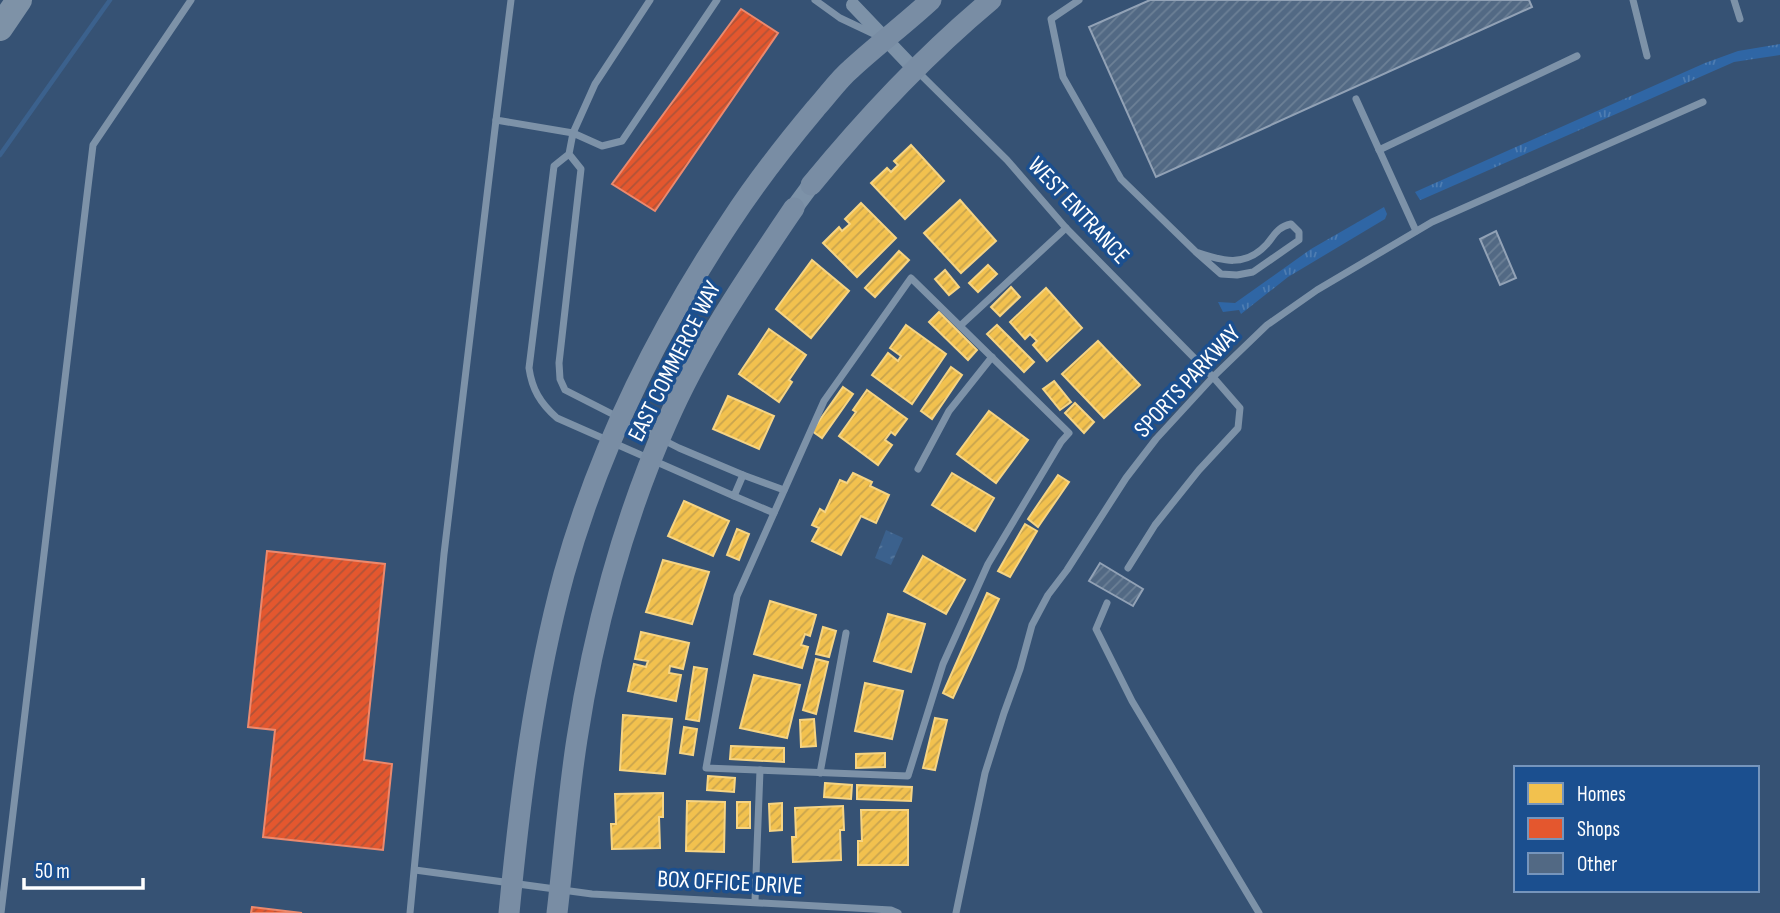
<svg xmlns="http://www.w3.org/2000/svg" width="1780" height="913" viewBox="0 0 1780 913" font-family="'Sofia Sans Condensed',sans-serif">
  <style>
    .grass { fill: url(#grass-tufts) }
    .water { fill: url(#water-ripples) }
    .homes { fill: url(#homes-hatch); stroke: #f6d483; stroke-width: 2 }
    .shops { fill: url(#shops-hatch); stroke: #ec896d; stroke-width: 2 }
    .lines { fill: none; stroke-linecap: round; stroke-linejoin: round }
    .stream { stroke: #3b618d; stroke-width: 4.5 }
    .building { fill: url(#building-hatch); stroke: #92a2b6; stroke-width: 2 }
    .service { stroke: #7d92a8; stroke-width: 7 }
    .minor { stroke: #7d92a8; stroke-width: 14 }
    .tertiary { stroke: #7d92a8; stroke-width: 18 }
    .secondary { stroke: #798da4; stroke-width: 21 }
    .motorway { stroke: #7e92a7; stroke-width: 26 }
    .labels { text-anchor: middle; stroke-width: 7; stroke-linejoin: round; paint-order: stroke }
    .street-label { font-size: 24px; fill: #fff; stroke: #1b4f8f }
  </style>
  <defs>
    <pattern id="grass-tufts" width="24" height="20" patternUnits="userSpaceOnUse" patternTransform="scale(1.75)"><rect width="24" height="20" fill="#2f66a5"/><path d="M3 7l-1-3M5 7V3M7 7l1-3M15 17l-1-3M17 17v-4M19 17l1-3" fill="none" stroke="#4e7db2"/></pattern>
    <pattern id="water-ripples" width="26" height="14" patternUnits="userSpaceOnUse" patternTransform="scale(1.75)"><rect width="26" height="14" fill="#3b618d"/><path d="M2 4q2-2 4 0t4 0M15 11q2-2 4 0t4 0" fill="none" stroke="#58799e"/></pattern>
    <pattern id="homes-hatch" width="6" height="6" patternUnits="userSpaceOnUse" patternTransform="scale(1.75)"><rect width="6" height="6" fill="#f2c14e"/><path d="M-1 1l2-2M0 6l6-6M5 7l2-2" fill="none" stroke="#c8a44e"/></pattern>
    <pattern id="shops-hatch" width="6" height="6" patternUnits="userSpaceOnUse" patternTransform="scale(1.75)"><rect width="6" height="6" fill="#e4572e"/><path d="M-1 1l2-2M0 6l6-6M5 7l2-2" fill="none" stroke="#af5338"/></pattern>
    <pattern id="building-hatch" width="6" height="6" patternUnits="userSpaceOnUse" patternTransform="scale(1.75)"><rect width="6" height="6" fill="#526984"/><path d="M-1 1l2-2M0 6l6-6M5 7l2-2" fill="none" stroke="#6c8096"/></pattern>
  </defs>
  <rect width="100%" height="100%" fill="#365274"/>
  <!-- grass -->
  <g class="grass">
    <path d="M1780,44V55L1734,62L1423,199L1420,200L1415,192L1705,63L1738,51Z"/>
    <path d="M1384,207L1387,214L1385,219L1288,277L1241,314L1239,310L1223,312L1218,302L1235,303L1311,249Z"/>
  </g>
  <!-- water -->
  <path class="water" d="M886,530L903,538L891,565L875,558Z"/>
  <!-- homes -->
  <g class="homes">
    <path d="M911,145L944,181L905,219L871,183L887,168L891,172L898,165L894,161Z"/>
    <path d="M960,200L996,241L961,273L924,233Z"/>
    <path d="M861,203L896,238L857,277L823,243L839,227L842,231L850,224L845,219Z"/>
    <path d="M899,251L909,260L875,297L865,288Z"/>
    <path d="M812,260L849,291L811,338L776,309Z"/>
    <path d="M988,265L997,274L978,292L969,283Z"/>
    <path d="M945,270L959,287L949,295L935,279Z"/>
    <path d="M1011,287L1020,297L1000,316L991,307Z"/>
    <path d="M1046,288L1082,328L1047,361L1033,345L1037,341L1030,334L1025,339L1010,322Z"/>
    <path d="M939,312L977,350L968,360L929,322Z"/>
    <path d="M906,325L946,354L912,404L872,375L888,353L898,361L901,356L890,348Z"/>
    <path d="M997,325L1034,362L1024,372L987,334Z"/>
    <path d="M769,329L806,355L789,380L792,382L779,402L739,374Z"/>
    <path d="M1098,341L1140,385L1104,418L1062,374Z"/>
    <path d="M951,367L962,375L932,419L921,411Z"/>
    <path d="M1054,381L1071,402L1060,410L1043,389Z"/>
    <path d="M843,387L853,394L822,438L812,431Z"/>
    <path d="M867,390L907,419L895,435L891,432L885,440L892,445L878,465L839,436L856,412L853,410Z"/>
    <path d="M728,396L774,416L759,449L713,429Z"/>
    <path d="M1075,403L1094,422L1084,433L1065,413Z"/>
    <path d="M989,411L1028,440L996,483L957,454Z"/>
    <path d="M853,473L872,482L870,486L889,495L876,523L861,516L841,555L812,541L819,528L812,525L820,509L825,512L840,480L847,483Z"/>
    <path d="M952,473L994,498L975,531L932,505Z"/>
    <path d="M1058,475L1069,482L1038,527L1028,519Z"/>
    <path d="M684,501L729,521L713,556L668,536Z"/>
    <path d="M1025,524L1037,531L1010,577L998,571Z"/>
    <path d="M737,529L749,534L739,560L727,555Z"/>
    <path d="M923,556L965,580L946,614L904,591Z"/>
    <path d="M663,560L709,572L692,624L646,612Z"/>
    <path d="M987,593L999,599L953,698L943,693Z"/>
    <path d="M770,601L816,615L810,636L805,634L801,645L808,647L802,668L754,654Z"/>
    <path d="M888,614L925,624L911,672L874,661Z"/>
    <path d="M823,627L836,631L829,657L816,654Z"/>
    <path d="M641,632L689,643L683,669L670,666L669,673L681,675L676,701L628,691L634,664L646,667L648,661L635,659Z"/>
    <path d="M816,659L828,662L816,714L803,710Z"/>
    <path d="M694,667L707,669L699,721L686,719Z"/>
    <path d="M754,675L800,685L787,738L740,728Z"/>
    <path d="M865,683L903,691L892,739L855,731Z"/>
    <path d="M623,715L672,719L665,774L620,770Z"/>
    <path d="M935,718L947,720L935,770L923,768Z"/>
    <path d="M814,719L816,746L801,747L800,720Z"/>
    <path d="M684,727L697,729L693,755L680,753Z"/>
    <path d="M731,746L784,748V762L730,759Z"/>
    <path d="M885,753V767L856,768V754Z"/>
    <path d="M708,776L735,778L734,792L707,790Z"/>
    <path d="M825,783L852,785L851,799L824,797Z"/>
    <path d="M857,785L912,787L911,801L857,799Z"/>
    <path d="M663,793V817H659L660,848L612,849L611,824H616L615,794Z"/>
    <path d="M687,801L725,802L724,852L686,851Z"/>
    <rect x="737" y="802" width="13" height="26"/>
    <path d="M782,803V830L770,831L769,804Z"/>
    <path d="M843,806L844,830H840L841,860L793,862L792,837H796L795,808Z"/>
    <path d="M861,810H908V865H858V841H862Z"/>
  </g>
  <!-- shops -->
  <g class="shops">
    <path d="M741,9L778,33L655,211L612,184Z"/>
    <path d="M267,551L385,564L364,760L392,764L383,850L263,837L275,730L248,727Z"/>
    <path d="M252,907L302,913H251Z"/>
  </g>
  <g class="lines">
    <!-- stream -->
    <path class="stream" d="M0,155L110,0"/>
  </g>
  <!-- building -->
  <g class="building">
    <path d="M1150,0H1529L1532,7L1156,177L1089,27Z"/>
    <path d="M1496,231L1516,278L1500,285L1480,239Z"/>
    <path d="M1100,563L1143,589L1133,606L1089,581Z"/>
  </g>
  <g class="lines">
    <!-- service -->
    <g class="service">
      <path d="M511,0L496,120L573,133L595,84L650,0"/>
      <path d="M815,0L840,18L876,35"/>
      <path d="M1079,0L1051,19L1063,77L1121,179L1196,252L1221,274L1237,275L1253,272L1299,240V232L1291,224C1278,227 1275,234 1267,244C1245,268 1222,261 1196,252"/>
      <path d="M1633,0L1647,56"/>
      <path d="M1734,0L1740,19"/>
      <path d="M916,70L1007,160L1066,228L1213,377L1240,408L1238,428L1199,470L1155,525L1128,568"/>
      <path d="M1356,99L1416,231"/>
      <path d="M1379,150L1577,56"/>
      <path d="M569,154L581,169L559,363L560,379L565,390L679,448L743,475L734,496L557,418C540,403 532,389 529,368L554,166L569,154L573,133L602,146L622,141L717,0"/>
      <path d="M911,278L1069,433L1061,442L988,564L943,664L908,776L706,768L737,596L824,401Z"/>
      <path d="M960,326L1066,228"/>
      <path d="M918,469L949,411L992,357"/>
      <path d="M743,475L784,490"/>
      <path d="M734,496L774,513"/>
      <path d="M1107,603L1096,629L1132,701L1259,913"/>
      <path d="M820,773L846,633"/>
      <path d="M415,870L592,894L891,910L898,913"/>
      <path d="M755,901L760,770"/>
      <path d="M1,913L93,145L191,0"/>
      <path d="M410,913L444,554L496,120"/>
      <path d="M956,913L985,773L1004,713L1020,669L1032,625L1048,595L1067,570L1126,478L1156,439L1213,377L1267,325L1317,290L1432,222L1703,102"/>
    </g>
    <!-- minor -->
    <path class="minor" d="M853,5L915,70"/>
    <!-- tertiary -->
    <path class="tertiary" d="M794,208L811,185"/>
    <!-- secondary -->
    <g class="secondary">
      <path d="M811,185C866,118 925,55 991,0"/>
      <path d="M509,913C520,799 534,685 564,574C599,449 658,330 730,222C756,182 785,145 816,108C828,95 838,80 851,69C877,45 905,24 931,0"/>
      <path d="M557,913C564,855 568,796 577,739C593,634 623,520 667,422C700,346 748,276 794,208"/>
    </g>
    <!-- motorway -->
    <path class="motorway" d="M0,28L19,0"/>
  </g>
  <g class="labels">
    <!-- street labels -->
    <g class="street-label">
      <text transform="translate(1079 210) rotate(47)" y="8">WEST ENTRANCE</text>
      <text transform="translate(674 361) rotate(-63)" y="8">EAST COMMERCE WAY</text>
      <text transform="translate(1187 381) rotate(-47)" y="8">SPORTS PARKWAY</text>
      <text transform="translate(730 882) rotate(3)" y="8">BOX OFFICE DRIVE</text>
    </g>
  </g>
  <!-- legend -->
  <rect x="1514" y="766" width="245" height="126" fill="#1b4f8f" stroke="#7695bc" stroke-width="2"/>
  <rect x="1528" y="783" width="35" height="21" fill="#f2c14e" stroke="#7695bc" stroke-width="2"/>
  <text x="1577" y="801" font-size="21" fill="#ffffff">Homes</text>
  <rect x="1528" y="818" width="35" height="21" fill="#e4572e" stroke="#7695bc" stroke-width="2"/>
  <text x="1577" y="836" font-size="21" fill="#ffffff">Shops</text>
  <rect x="1528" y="853" width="35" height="21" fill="#526984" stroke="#7695bc" stroke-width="2"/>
  <text x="1577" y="871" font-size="21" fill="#ffffff">Other</text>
  <!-- scale -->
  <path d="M24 878v10h119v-10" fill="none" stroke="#ffffff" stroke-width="3.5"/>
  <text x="35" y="878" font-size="21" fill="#ffffff" stroke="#1b4f8f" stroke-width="5" paint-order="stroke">50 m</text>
</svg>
